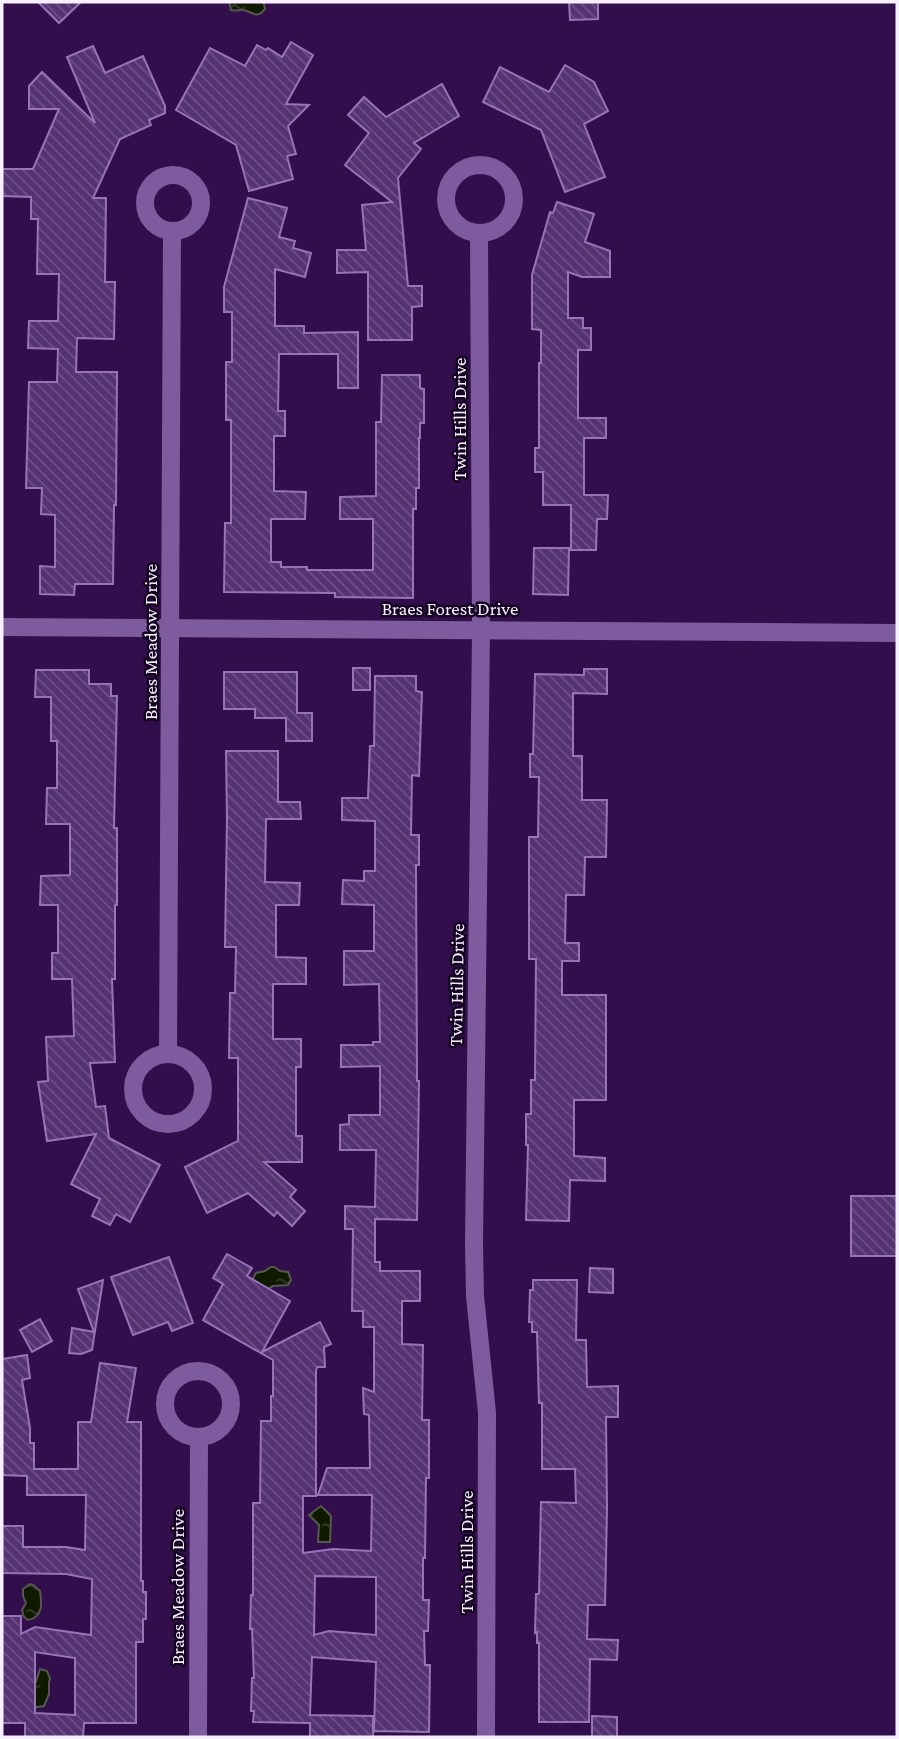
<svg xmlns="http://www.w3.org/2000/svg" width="899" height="1739" viewBox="0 0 899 1739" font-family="'Crimson Pro',serif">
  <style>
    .water { fill: url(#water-ripples); stroke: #54594c; stroke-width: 2 }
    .building { fill: url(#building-back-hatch); stroke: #9773b8; stroke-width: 2; fill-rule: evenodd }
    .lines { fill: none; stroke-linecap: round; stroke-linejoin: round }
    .street { stroke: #7e5a9e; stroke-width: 18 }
    .labels { text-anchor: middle; stroke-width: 5; stroke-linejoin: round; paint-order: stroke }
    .street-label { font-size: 19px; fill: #f7efff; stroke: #140620 }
  </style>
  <defs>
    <pattern id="water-ripples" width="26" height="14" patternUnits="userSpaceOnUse" patternTransform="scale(1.75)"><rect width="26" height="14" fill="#0e1900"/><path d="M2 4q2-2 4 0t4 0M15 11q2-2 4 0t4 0" fill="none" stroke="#323b26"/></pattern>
    <pattern id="building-back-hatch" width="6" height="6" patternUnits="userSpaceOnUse" patternTransform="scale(1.75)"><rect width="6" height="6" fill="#553272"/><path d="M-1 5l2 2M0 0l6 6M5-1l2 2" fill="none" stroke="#6e5087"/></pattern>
  </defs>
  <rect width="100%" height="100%" fill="#330e4d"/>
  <!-- water -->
  <g class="water">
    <path d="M229,2H262L264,4L265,9C255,21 253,10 242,10C238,10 235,11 231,10Z"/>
    <path d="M271,1267H274L280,1271L288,1272L291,1280L288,1285L273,1286L266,1290L252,1280L256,1273L265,1271Z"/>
    <path d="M321,1506L331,1516L330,1542H318L319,1525L309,1515Z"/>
    <path d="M30,1584L33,1585L40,1591C42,1604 43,1617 28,1620L24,1617L22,1610L26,1603L23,1596V1589Z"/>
    <path d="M40,1669L47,1671L50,1679L49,1682V1694L44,1706L37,1707L34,1709L25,1693L36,1682Z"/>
  </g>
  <!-- building -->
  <g class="building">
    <path d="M38,2H81L59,23Z"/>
    <path d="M569,2H598V19L570,20Z"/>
    <path d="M291,42L313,55L286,104L309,105L288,126L296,154L287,156L293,179L249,191L236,145L176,110L210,48L245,66L257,45L266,50L268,48L282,57Z"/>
    <path d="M93,46L105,73L143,56L165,106V113L149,120L151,125L120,139L93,198H106L105,282H115L114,339L77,338L76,372H117L116,505H114L113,584H75L74,595L40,594V566L55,567V515L41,514L42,488H26L29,382H57L58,349L28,348L29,321H58L59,274H37L38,219H31V197L2,196V169H33L59,109H29V86L42,72L95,123L67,57Z"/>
    <path d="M565,65L594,82L608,111L584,124L605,177L565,192L541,130L483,102L500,67L549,92Z"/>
    <path d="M442,84L459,116L414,143L421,149L398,178L408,286H422V306L412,307V340H368V272L337,273V250H366L362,205L392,202L345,165L369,133L348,115L364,97L386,117Z"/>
    <path d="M248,198L287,208L279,237L295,241L293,248L311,253L305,277L275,269V326H304V333L358,332V388H338V354H279L278,411H285V436H274V491L306,492L305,519H271V562H281V567H307V570H373V519H340V497L376,496V422H381L382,375H420V388L424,389V423H420V438H419V488H416V509H413V598L335,597V593L224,592L225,523H231V420H226V362H232V312H224V287Z"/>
    <path d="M557,202L594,214L585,242L610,251V277H582L568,272V318H583V328H591V350H578V418H606V438H584V495H608L607,519H597L596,550H571V505H543V472H535V448H539V363H541V330L532,329V275L550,212L553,213Z"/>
    <path d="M534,548H569L568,595L533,594Z"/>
    <rect x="353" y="668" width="17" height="22"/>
    <path d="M584,669H607V694L573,693V756H582V800H607L606,857H585L584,895H566L565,943H579V961H562V995H606V1100H574V1156L605,1158V1181L570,1180L569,1221L526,1220L528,1145H526V1114H531V1080H535L536,959H529V837H538L539,777H530V754H533L535,674L584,675Z"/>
    <path d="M36,670H89V684H111V696H117L114,828H117V905H115V979H112L115,1062L90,1063L96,1107L105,1106L109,1138L160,1165L130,1222L116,1214L110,1225L92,1216L100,1199L71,1184L96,1134L47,1141L38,1082L48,1081L46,1037L74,1036L72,979H52V953H58V905H40L41,876L70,875V824H46L47,788H57V741H51V697H35Z"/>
    <path d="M224,672H297V713H312V741H286V718H255V709H224Z"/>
    <path d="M375,676H416V691L422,692L419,776L412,775L411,835H419V865H416L417,1081H419L417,1220L375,1219V1262H380V1271H420V1301H402V1344L423,1345L422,1420H429V1478H426L425,1558H423V1600H429L428,1631H424L425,1665H430L429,1732L374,1731L376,1662L312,1657L310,1715L373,1716V1737H310V1723L253,1722L254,1711H251L252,1678H254L252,1629H250L251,1595H253V1503H260L261,1421H271V1396H273V1360L203,1320L223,1284L213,1278L227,1254L252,1268L247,1276L290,1301L262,1352L320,1322L331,1344L324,1347L325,1367H317L316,1371V1496H303V1553L333,1549L371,1551L372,1495H318L327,1468H370L369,1415L364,1414L363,1388L374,1392V1327H363V1311H352L353,1229H345V1206L375,1207L376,1150H340V1125L349,1124V1115H380V1066L341,1067V1045H373V1042H380L379,984L344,985V951H374V905L342,904L343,880L364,881V871H375V821L342,820V798H368L370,746H374ZM315,1576L376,1577V1635L329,1631L314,1635Z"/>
    <path d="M226,751H278V802H300L301,819H266L265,882L300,883L299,905H276V957L306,958V984H273V1039H301V1067H296V1136H302V1162H264L296,1190L290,1197L305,1211L292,1226L277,1212L274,1216L248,1193L207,1213L185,1167L238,1141V1058H229L230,993H235L236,947H225L227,818Z"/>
    <rect x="851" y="1196" width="46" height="60"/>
    <path d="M169,1257L193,1323L172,1331L168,1322L133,1335L111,1277Z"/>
    <path d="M590,1268L613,1269V1293L589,1292Z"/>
    <path d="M103,1280L92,1350L81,1354L69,1353L72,1328L94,1332L78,1289Z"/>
    <path d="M533,1280H577L576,1340H586L587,1387L618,1386V1417H606L607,1509L605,1605H588L587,1639L618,1640L617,1660L590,1659L589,1722H539V1643H537V1632L535,1633L536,1594H539L541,1502L576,1503L575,1469H542V1403H539L537,1332H532V1322H529L530,1290H533Z"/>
    <path d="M40,1319L52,1341L32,1352L20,1330Z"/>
    <path d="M27,1355L30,1378L22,1380L30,1428V1443H34V1469H78V1422H91L100,1363L136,1368L127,1422H141V1581H143V1592H146V1619H143V1642H136V1723H84L83,1737H25V1723H2V1616H21V1634L35,1627L91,1635L92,1579L66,1574L2,1573V1526H23V1547H66L85,1550L86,1495H27V1476L2,1475V1359ZM35,1652L75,1658V1715L35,1713Z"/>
    <path d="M592,1716L617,1717V1737H592Z"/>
  </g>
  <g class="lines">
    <!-- street -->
    <g class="street">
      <circle cx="480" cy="199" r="34"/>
      <circle cx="173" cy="203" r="28"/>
      <path d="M479,233L481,630L474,1244L475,1296L487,1413L486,1737"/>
      <path d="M2,627L897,633"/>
      <path d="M168,1053L172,231"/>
      <circle cx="168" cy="1089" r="35"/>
      <circle cx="198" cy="1404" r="33"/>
      <path d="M198,1737L199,1438"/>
    </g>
  </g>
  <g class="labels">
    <!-- street labels -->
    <g class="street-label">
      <text transform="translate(459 419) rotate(-90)" y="7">Twin Hills Drive</text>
      <text x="450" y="615">Braes Forest Drive</text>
      <text transform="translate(150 642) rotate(-90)" y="7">Braes Meadow Drive</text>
      <text transform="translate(456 985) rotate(-89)" y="7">Twin Hills Drive</text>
      <text transform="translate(466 1552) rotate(-90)" y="7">Twin Hills Drive</text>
      <text transform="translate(177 1587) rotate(-90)" y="7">Braes Meadow Drive</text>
    </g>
  </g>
  <!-- border -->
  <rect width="899" height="1739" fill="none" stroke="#f7efff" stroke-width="7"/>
</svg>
